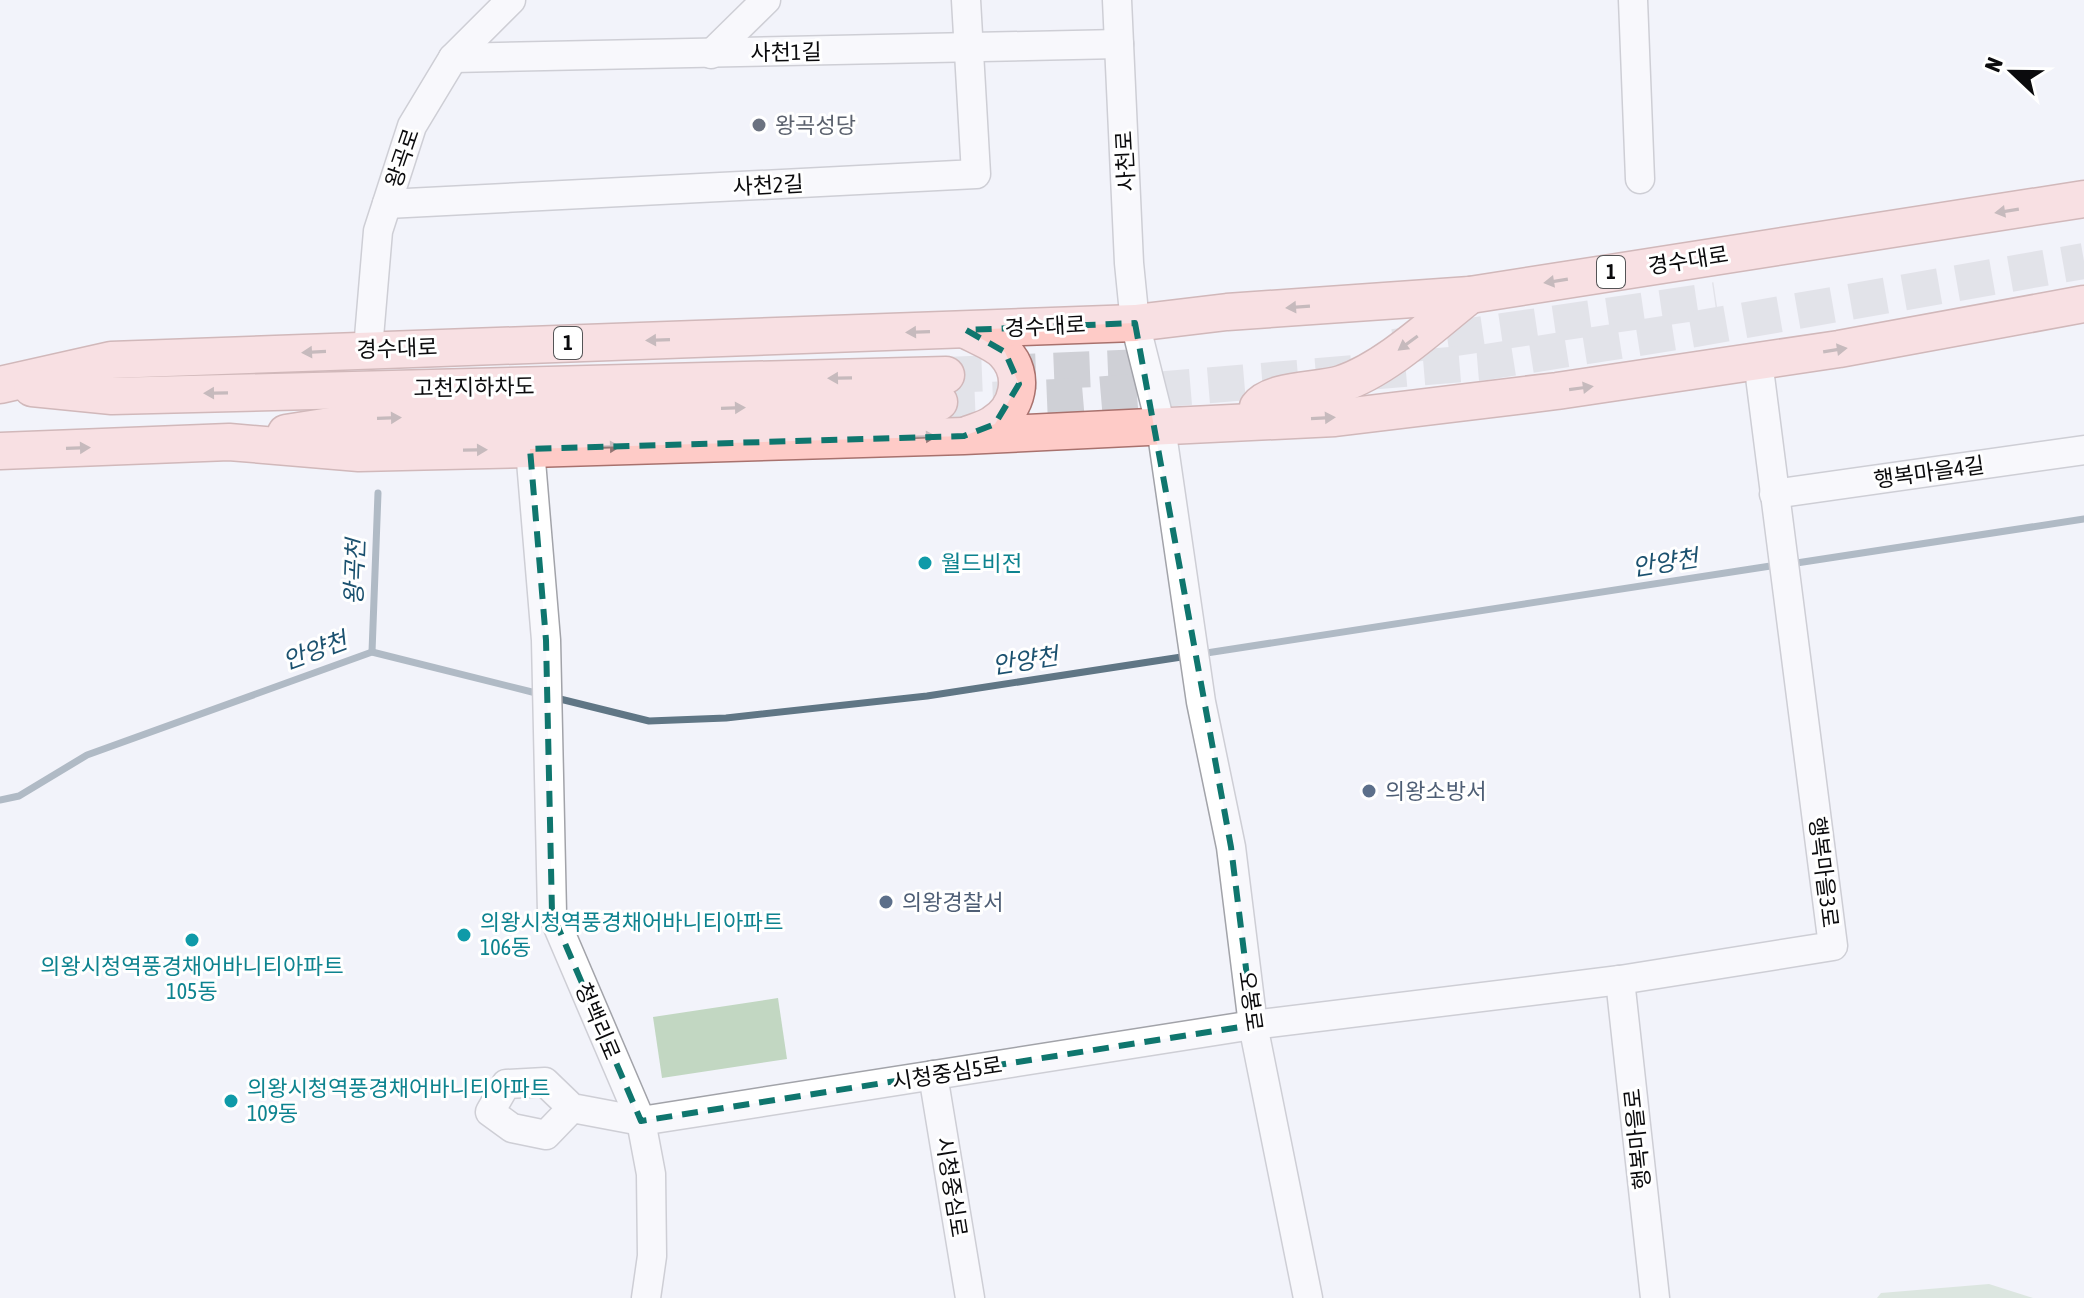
<svg xmlns="http://www.w3.org/2000/svg" width="2084" height="1298" viewBox="0 0 2084 1298" font-family="'Asap Condensed','Noto Sans KR',sans-serif">
  <style>
    .green { fill: #c2d7c2 }
    .lines { fill: none; stroke-linecap: round; stroke-linejoin: round }
    .stream { stroke: #607685; stroke-width: 7 }
    .major-tunnel { stroke: #cfd0d6; stroke-width: 36; stroke-dasharray: 36 18; stroke-linecap: butt }
    .minor-casing { stroke: #a2a3a9; stroke-width: 31 }
    .major-casing { stroke: #a8716d; stroke-width: 39 }
    .minor { stroke: #fff; stroke-width: 28 }
    .major { stroke: #fecbc7; stroke-width: 36 }
    .oneway { fill: #917573 }
    .marked { fill: none; stroke: #0f766e; stroke-width: 6; stroke-dasharray: 16 10; stroke-linejoin: round }
    .worship-dot { fill: #6b7280; stroke: #fff; stroke-width: 3 }
    .culture-dot { fill: #0f9aa8; stroke: #fff; stroke-width: 3 }
    .service-dot { fill: #5c6f8a; stroke: #fff; stroke-width: 3 }
    .labels { text-anchor: middle; stroke-width: 6; stroke-linejoin: round; paint-order: stroke }
    .shield { fill: #fff; stroke: #545456; stroke-width: 2 }
    .shield-label { font-size: 20px; font-weight: bold; fill: #0b0b0d }
    .street-label { font-size: 22px; fill: #0b0b0d; stroke: #fff }
    .worship-label { font-size: 22px; fill: #5b616d; stroke: #fff; text-anchor: start }
    .culture-label { font-size: 22px; fill: #0d838f; stroke: #fff; text-anchor: start }
    .service-label { font-size: 22px; fill: #4e5e75; stroke: #fff; text-anchor: start }
    .water-label { font-size: 24px; font-style: italic; fill: #1b516f; stroke: #fff }
  </style>
  <rect width="100%" height="100%" fill="#f2f3fa"/>
  <!-- green -->
  <g class="green">
    <path d="M778,998L787,1059L662,1078L653,1017Z"/>
    <path d="M1989,1284L2033,1298H1877L1881,1293Z"/>
  </g>
  <g class="lines">
    <!-- stream -->
    <g class="stream">
      <path d="M1790,564L2084,519"/>
      <path d="M372,652L378,493"/>
      <path d="M1200,654L1777,565"/>
      <path d="M552,697L649,721L726,718L927,696L1188,656"/>
      <path d="M0,800L19,796L87,755L372,652L540,694"/>
    </g>
    <!-- major-tunnel -->
    <g class="major-tunnel">
      <path d="M1394,347L1716,300"/>
      <path d="M946,375L1144,367"/>
      <path d="M939,402L1082,396L1486,362L1689,330L2084,261"/>
    </g>
    <defs>
      <g id="minor">
        <path d="M1117,0L1129,263L1135,323L1161,427L1201,702L1231,847L1253,1025L1308,1298"/>
        <path d="M1633,0L1640,179"/>
        <path d="M711,54L766,0"/>
        <path d="M453,58L1119,44"/>
        <path d="M387,204L976,174L966,0"/>
        <path d="M368,349L378,231L412,126L453,58L511,0"/>
        <path d="M530,449L546,640L552,913L641,1121L651,1174L652,1256L646,1298"/>
        <path d="M1774,494L2084,450"/>
        <path d="M1620,980L1655,1298"/>
        <path d="M933,1075L970,1298"/>
        <path d="M572,1108L546,1135L512,1128L490,1112L506,1084L545,1082L572,1108L641,1121L1253,1025L1620,980L1833,946L1758,361"/>
      </g>
      <g id="major">
        <path d="M966,330C978,337 996,343 1005,353C1026,375 1018,409 993,424C986,429 977,431 969,434"/>
        <path d="M0,385L111,360L1135,323L1227,312L1470,295L2084,199"/>
        <path d="M32,388L112,396L946,375"/>
        <path d="M1268,419L1259,414L1258,407C1271,389 1319,391 1341,384C1386,369 1432,325 1470,295"/>
        <path d="M286,433L375,419L939,402"/>
        <path d="M0,451L229,442L359,453L530,449L964,436L1335,418L1557,391L1839,349L2084,304"/>
      </g>
    </defs>
    <!-- minor casing -->
    <use href="#minor" class="minor-casing"/>
    <!-- major casing -->
    <use href="#major" class="major-casing"/>
    <!-- minor -->
    <use href="#minor" class="minor"/>
    <!-- major -->
    <use href="#major" class="major"/>
  </g>
  <!-- one-way arrows -->
  <defs><path id="oneway-solid" d="M-6-.8H1V-3.2L6.5 0L1 3.2V.8H-6Z" transform="scale(2)"/></defs>
  <g class="oneway">
    <use href="#oneway-solid" transform="translate(2007 211) rotate(171)"/>
    <use href="#oneway-solid" transform="translate(1556 281) rotate(171)"/>
    <use href="#oneway-solid" transform="translate(1298 307) rotate(176)"/>
    <use href="#oneway-solid" transform="translate(918 332) rotate(178)"/>
    <use href="#oneway-solid" transform="translate(658 340) rotate(178)"/>
    <use href="#oneway-solid" transform="translate(1408 343) rotate(144)"/>
    <use href="#oneway-solid" transform="translate(1835 350) rotate(-9)"/>
    <use href="#oneway-solid" transform="translate(314 352) rotate(177)"/>
    <use href="#oneway-solid" transform="translate(840 378) rotate(179)"/>
    <use href="#oneway-solid" transform="translate(1581 388) rotate(-8)"/>
    <use href="#oneway-solid" transform="translate(216 393) rotate(179)"/>
    <use href="#oneway-solid" transform="translate(733 408) rotate(-2)"/>
    <use href="#oneway-solid" transform="translate(389 418) rotate(-2)"/>
    <use href="#oneway-solid" transform="translate(1323 418) rotate(-3)"/>
    <use href="#oneway-solid" transform="translate(924 437) rotate(-2)"/>
    <use href="#oneway-solid" transform="translate(608 447) rotate(-2)"/>
    <use href="#oneway-solid" transform="translate(78 448) rotate(-2)"/>
    <use href="#oneway-solid" transform="translate(475 450) rotate(-1)"/>
  </g>
  <!-- marked area -->
  <path d="M0 0H2084V1298H0ZM1135,323L1231,847L1253,1025L641,1121L552,913L546,640L530,449L964,436L995,424L1019,384L1005,352L966,330Z" fill="#f2f3fa" fill-opacity=".55" fill-rule="evenodd"/>
  <path class="marked" d="M1135,323L1231,847L1253,1025L641,1121L552,913L546,640L530,449L964,436L995,424L1019,384L1005,352L966,330Z"/>
  <!-- markers -->
  <circle class="worship-dot" cx="759" cy="125" r="8"/>
  <g class="culture-dot">
    <circle cx="925" cy="563" r="8"/>
    <circle cx="464" cy="935" r="8"/>
    <circle cx="192" cy="940" r="8"/>
    <circle cx="231" cy="1101" r="8"/>
  </g>
  <g class="service-dot">
    <circle cx="1369" cy="791" r="8"/>
    <circle cx="886" cy="902" r="8"/>
  </g>
  <g class="labels">
    <!-- shield labels -->
    <g class="shield">
      <rect x="1597" y="256" width="28" height="32" rx="6"/>
      <rect x="554" y="327" width="28" height="32" rx="6"/>
    </g>
    <g class="shield-label">
      <text x="1611" y="279">1</text>
      <text x="568" y="350">1</text>
    </g>
    <!-- street labels -->
    <g class="street-label">
      <text transform="translate(786 52) rotate(-1)" y="8">사천1길</text>
      <text transform="translate(402 158) rotate(-71)" y="8">왕곡로</text>
      <text transform="translate(1125 161) rotate(-93)" y="8">사천로</text>
      <text transform="translate(768 185) rotate(-3)" y="8">사천2길</text>
      <text transform="translate(1688 260) rotate(-9)" y="8">경수대로</text>
      <text transform="translate(1045 326) rotate(-3)" y="8">경수대로</text>
      <text transform="translate(397 348) rotate(-2)" y="8">경수대로</text>
      <text transform="translate(474 387) rotate(-1)" y="8">고천지하차도</text>
      <text transform="translate(1929 472) rotate(-8)" y="8">행복마을4길</text>
      <text transform="translate(1824 872) rotate(83)" y="8">행복마을3로</text>
      <text transform="translate(1251 1001) rotate(82)" y="8">오봉로</text>
      <text transform="translate(598 1021) rotate(67)" y="8">청백리로</text>
      <text transform="translate(947 1073) rotate(-9)" y="8">시청중심5로</text>
      <text transform="translate(1637 1139) rotate(-96)" y="8">행복마을로</text>
      <text transform="translate(952 1187) rotate(81)" y="8">시청중심로</text>
    </g>
    <!-- worship labels -->
    <g class="worship-label">
      <text x="775" y="133">왕곡성당</text>
    </g>
    <!-- culture labels -->
    <g class="culture-label">
      <text x="941" y="571">월드비전</text>
      <text x="480" y="930">의왕시청역풍경채어바니티아파트<tspan x="480" dy="25">106동</tspan></text>
      <text x="192" y="974" text-anchor="middle">의왕시청역풍경채어바니티아파트<tspan x="192" dy="25">105동</tspan></text>
      <text x="247" y="1096">의왕시청역풍경채어바니티아파트<tspan x="247" dy="25">109동</tspan></text>
    </g>
    <!-- service labels -->
    <g class="service-label">
      <text x="1385" y="799">의왕소방서</text>
      <text x="902" y="910">의왕경찰서</text>
    </g>
    <!-- water labels -->
    <g class="water-label">
      <text transform="translate(1665 563) rotate(-9)" y="8">안양천</text>
      <text transform="translate(355 572) rotate(-88)" y="8">왕곡천</text>
      <text transform="translate(315 651) rotate(-20)" y="8">안양천</text>
      <text transform="translate(1025 661) rotate(-9)" y="8">안양천</text>
    </g>
  </g>
  <!-- north arrow -->
  <g transform="translate(2012 72) rotate(292)" stroke="#ffffff" stroke-width="6" paint-order="stroke">
  <path d="M0-6L14 30L0 20L-14 30Z" fill="#0b0b0d"/>
  <text y="-12" font-size="22" font-weight="bold" text-anchor="middle" fill="#0b0b0d">N</text>
  </g>
</svg>
